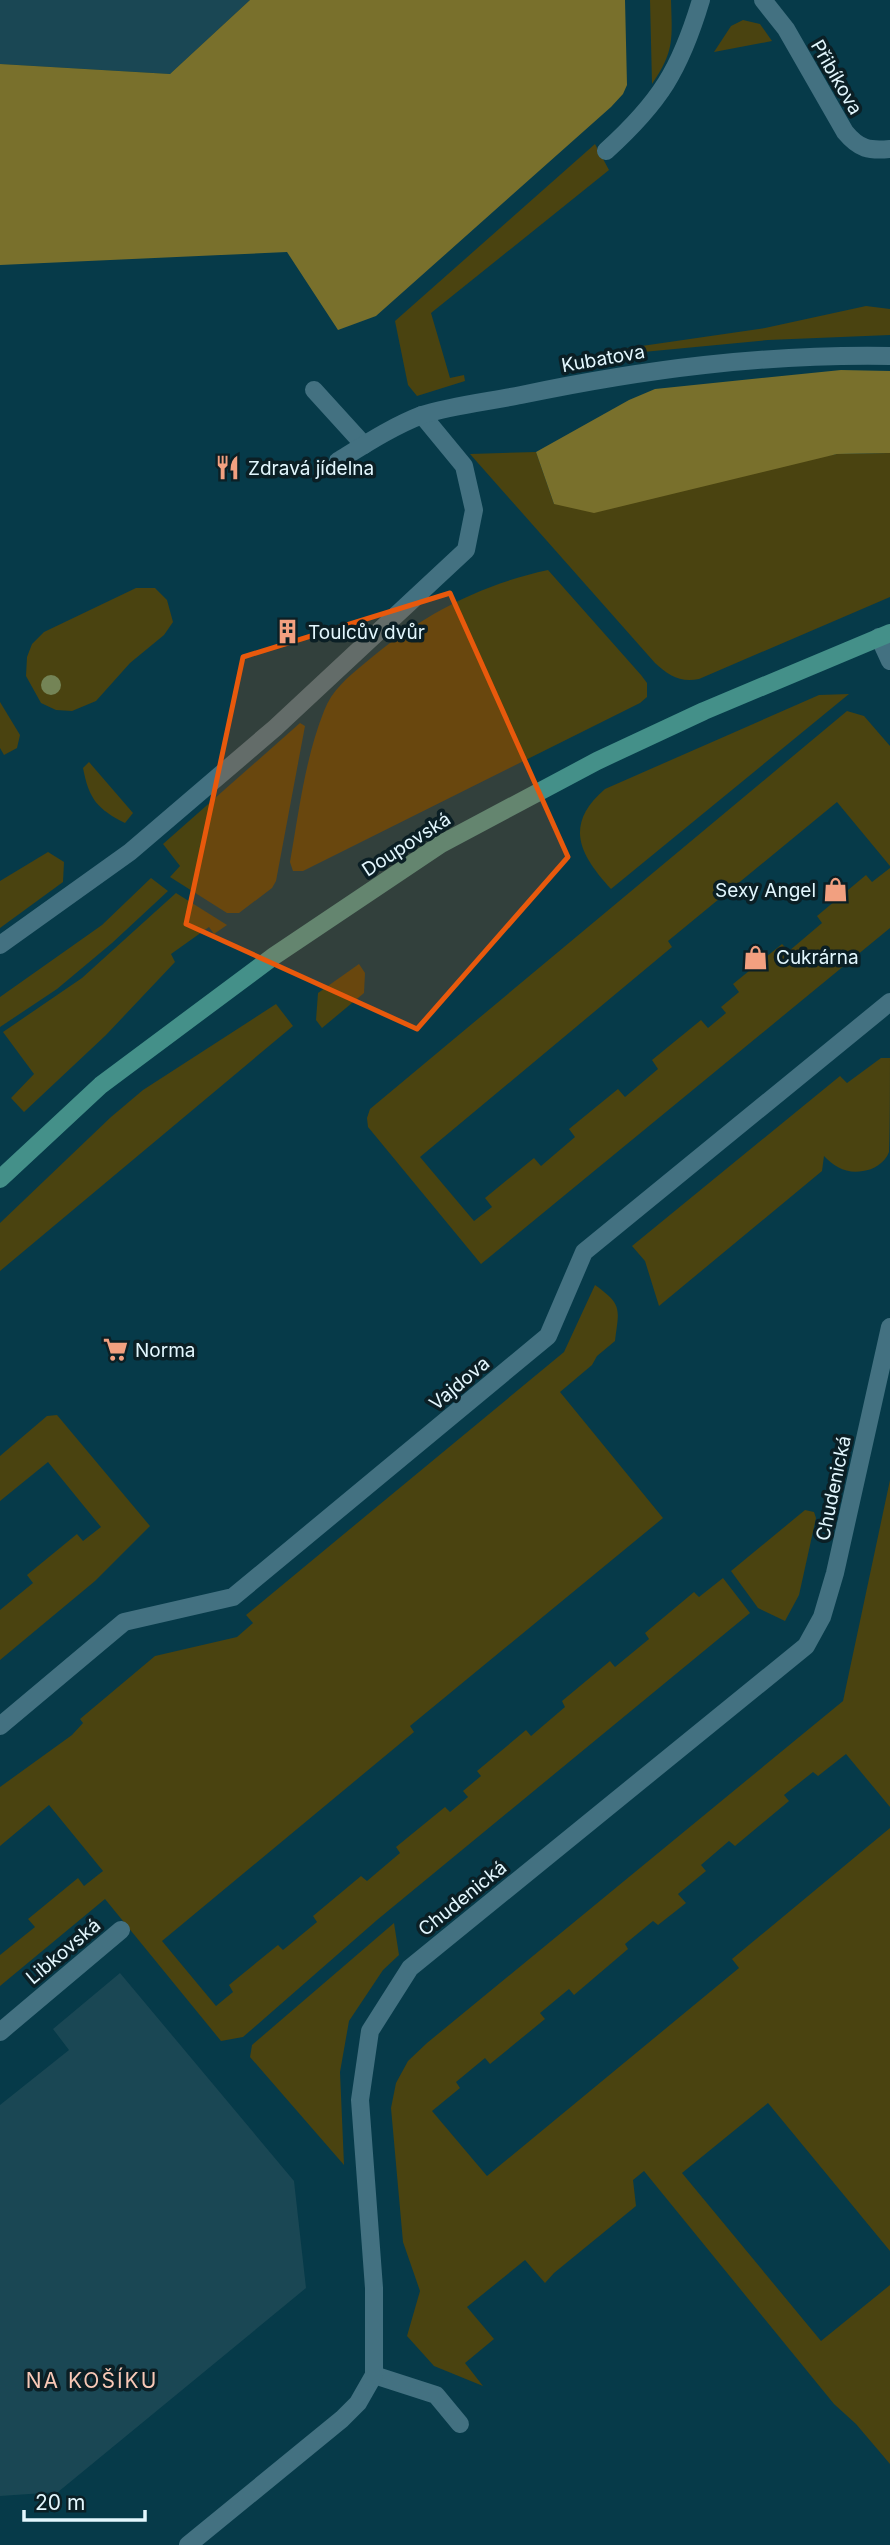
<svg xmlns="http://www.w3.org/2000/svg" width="890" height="2545" viewBox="0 0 890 2545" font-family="Inter,sans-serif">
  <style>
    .built { fill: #1a4754 }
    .green { fill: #4a4310 }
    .forest { fill: #79702c }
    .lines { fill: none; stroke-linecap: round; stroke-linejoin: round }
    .lane { stroke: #437181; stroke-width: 18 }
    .street { stroke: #437181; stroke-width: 18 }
    .secondary { stroke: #449089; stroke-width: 18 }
    .tree { fill: #748456 }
    .marked { fill: #e8590c; fill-opacity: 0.2; stroke: #e8590c; stroke-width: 5; stroke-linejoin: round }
    .labels { text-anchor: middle; stroke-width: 7; stroke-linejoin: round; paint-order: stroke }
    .street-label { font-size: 19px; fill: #e3f7fe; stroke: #0b1f25 }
    .poi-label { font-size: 19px; fill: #e3f7fe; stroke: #0b1f25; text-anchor: start }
    .neighbourhood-label { font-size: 21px; letter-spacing: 2px; fill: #f8c8b6; stroke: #0b1f25 }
  </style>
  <rect width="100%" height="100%" fill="#063a49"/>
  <!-- built -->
  <g class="built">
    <path d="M0,0H250L170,74L0,64Z"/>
    <path d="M120,1973L294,2181L306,2288L58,2492L0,2496V2105L69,2050L53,2029Z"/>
  </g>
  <!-- green -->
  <g class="green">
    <path d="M650,0H671C672,38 675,51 652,84Z"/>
    <path d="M743,20L760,24L772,41L714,52L731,26Z"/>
    <path d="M595,144L609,170L431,313L450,378L464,375L465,381L417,396L408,385L395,321Z"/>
    <path d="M866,306L890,309V335L768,340L622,354L621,349L765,328Z"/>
    <path d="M536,452L554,504L837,454L890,453V597L699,679C680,683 668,675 655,663L470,454Z"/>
    <path d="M548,570L641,675L647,683V697L640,703L303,871H293L290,862C299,811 305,759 324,711C332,690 348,677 365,663C419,617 478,585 548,570Z"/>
    <path d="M136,588H155L167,600L173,622L164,635L130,663L96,701L72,711L56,710L41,703L26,676L27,657L32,644L44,632Z"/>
    <path d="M849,694L611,889C580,855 563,825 605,789L819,695Z"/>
    <path d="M0,702L20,735L17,748L4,755L0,748Z"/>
    <path d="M847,711L864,716L890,746V866L837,802L668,941L672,947L420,1157L474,1221L492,1207L485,1198L534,1158L541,1166L575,1137L569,1129L618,1089L625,1097L658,1069L652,1060L701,1020L708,1028L726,1013L721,1007L739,992L733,984L782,944L789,951L822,923L817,916L866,875L872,882L890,868V928L481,1264L368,1127L367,1118L370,1109Z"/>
    <path d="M300,723L305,726L276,881L272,888L239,913H227L170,877L180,866L163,844Z"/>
    <path d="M89,762L133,813L125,823C97,809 89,799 83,768Z"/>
    <path d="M48,852L64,862L63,882L0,928V881Z"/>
    <path d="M151,878L168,891L112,943L57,989L0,1027V997L102,925Z"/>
    <path d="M176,893L227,925L214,934L209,927L171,954L175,962L106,1035L24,1112L11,1098L34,1074L3,1032L82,978Z"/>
    <path d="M359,964L365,973L364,993L322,1028L316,1020L318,993Z"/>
    <path d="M276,1004L293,1026L0,1271V1223L111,1117L143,1090Z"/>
    <path d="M881,1058H890C890,1079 890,1135 889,1152C885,1163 873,1170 863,1171C847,1174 834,1167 824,1156L822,1171L659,1306L645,1261L632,1246L840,1076L847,1083Z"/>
    <path d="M595,1285C623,1305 619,1309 615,1341L597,1356L592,1365L560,1392L663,1518L410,1726L414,1732L162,1941L216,2006L233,1992L229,1985L278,1945L283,1950L317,1922L313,1916L361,1876L367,1881L400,1853L396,1847L445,1807L450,1812L468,1797L463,1791L481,1776L477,1771L526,1730L531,1736L565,1707L562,1701L610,1661L615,1667L649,1639L645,1633L694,1592L699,1597L723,1578L750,1613L377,1920L243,2037L221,2041L105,1899L0,1986V1955L35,1927L28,1919L78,1878L84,1886L103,1871L49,1805L0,1846V1787L72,1735L83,1723L80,1719L155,1656L237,1637L253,1623L246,1615L564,1352Z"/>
    <path d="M57,1415L150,1526L95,1581L0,1660V1610L33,1583L27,1575L77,1534L83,1541L101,1527L48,1462L0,1501V1456L47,1416Z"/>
    <path d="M890,1480V1807L846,1754L818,1776L813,1772L784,1795L789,1801L735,1846L729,1841L701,1865L706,1871L678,1894L686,1903L658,1925L653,1921L625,1944L628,1949L574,1995L569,1989L540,2013L545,2019L490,2064L485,2058L456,2082L460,2088L432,2111L487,2176L739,1968L732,1959L890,1828V2251L768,2103L682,2173L821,2341L890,2285V2464L856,2424L834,2404L644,2171L633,2180L636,2206L554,2273L545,2283L525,2260L467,2307L494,2339L465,2363L483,2386L434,2366L407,2336L420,2291L403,2242L391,2108L396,2083L408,2061L427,2043L843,1701Z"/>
    <path d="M805,1510L814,1512L816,1518L799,1595L785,1621L758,1608L731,1571Z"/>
    <path d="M394,1923L399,1955L383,1970L349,2021L340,2072L344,2165L250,2057L252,2045Z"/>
  </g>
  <!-- forest -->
  <g class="forest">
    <path d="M250,0H625L627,85L623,94L611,107L376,316L338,330L287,252L0,265V64L170,74Z"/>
    <path d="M841,370L890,371V453L837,454L594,513L554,504L536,452L629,400L655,389Z"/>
  </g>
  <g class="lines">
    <!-- lane -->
    <g class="lane">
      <path d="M314,390L364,445"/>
      <path d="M0,945L130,852L275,728L466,550L474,510L464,466L422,415"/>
      <path d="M374,2375L436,2395L460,2424"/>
    </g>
    <!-- street -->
    <g class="street">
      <path d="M763,0L786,29L845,132C859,149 869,151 890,149"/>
      <path d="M606,151C660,102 680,70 701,0"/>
      <path d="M338,461C364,445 393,426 422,415C449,406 491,401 521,395C645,369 763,354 890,356"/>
      <path d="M879,637L890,661"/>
      <path d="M0,1726L124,1622L233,1597L548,1336L584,1252L890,1002"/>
      <path d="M0,2032L121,1930"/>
      <path d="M188,2545L342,2419L358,2403L374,2375V2288L360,2100L370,2031L410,1968L806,1646L822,1617L835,1573L890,1327"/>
    </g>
    <!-- secondary -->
    <path class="secondary" d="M0,1179L101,1085L274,956L441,844L597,761L704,711L890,633"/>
  </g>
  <!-- trees -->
  <circle class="tree" cx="51" cy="685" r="10"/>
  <!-- marked area -->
  <path class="marked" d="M450,593L568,857L417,1029L186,924L243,657Z"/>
  <!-- icons -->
  <defs>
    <symbol id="restaurant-bare" viewBox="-9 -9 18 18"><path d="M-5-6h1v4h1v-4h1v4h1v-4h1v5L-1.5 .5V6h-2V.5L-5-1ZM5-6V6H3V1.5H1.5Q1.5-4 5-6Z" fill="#f2a080" stroke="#0b1f25" stroke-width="2.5" paint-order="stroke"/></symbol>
    <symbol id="building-bare" viewBox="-9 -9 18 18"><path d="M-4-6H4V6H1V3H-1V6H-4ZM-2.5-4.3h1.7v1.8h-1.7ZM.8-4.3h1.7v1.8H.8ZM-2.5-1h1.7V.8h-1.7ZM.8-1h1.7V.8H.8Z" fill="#f2a080" stroke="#0b1f25" stroke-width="2.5" paint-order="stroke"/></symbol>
    <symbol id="shop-bare" viewBox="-9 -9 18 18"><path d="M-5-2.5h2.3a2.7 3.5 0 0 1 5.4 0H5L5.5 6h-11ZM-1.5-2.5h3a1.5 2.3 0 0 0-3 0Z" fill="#f2a080" stroke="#0b1f25" stroke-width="2.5" paint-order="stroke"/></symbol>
    <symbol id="supermarket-bare" viewBox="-9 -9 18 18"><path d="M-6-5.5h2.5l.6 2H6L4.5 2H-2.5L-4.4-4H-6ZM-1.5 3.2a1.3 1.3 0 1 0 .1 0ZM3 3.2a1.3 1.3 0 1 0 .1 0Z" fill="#f2a080" stroke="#0b1f25" stroke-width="2.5" paint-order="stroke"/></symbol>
  </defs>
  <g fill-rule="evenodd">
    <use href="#restaurant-bare" x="210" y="450" width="35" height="35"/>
    <use href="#building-bare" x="270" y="614" width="35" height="35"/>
    <use href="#shop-bare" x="818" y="872" width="35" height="35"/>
    <use href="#shop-bare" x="738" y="940" width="35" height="35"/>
    <use href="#supermarket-bare" x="98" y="1332" width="35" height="35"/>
  </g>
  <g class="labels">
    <!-- street labels -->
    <g class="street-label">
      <text transform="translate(837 77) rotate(60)" y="7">Přibíkova</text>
      <text transform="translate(603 358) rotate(-10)" y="7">Kubatova</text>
      <text transform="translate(406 844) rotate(-33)" y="7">Doupovská</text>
      <text transform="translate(459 1383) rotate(-40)" y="7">Vajdova</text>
      <text transform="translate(833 1488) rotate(-78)" y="7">Chudenická</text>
      <text transform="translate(462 1898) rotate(-39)" y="7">Chudenická</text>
      <text transform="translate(63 1951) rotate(-40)" y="7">Libkovská</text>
    </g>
    <!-- poi labels -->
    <g class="poi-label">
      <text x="248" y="475">Zdravá jídelna</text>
      <text x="308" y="639">Toulcův dvůr</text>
      <text x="816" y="897" text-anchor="end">Sexy Angel</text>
      <text x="776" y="964">Cukrárna</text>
      <text x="135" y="1357">Norma</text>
    </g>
    <!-- neighbourhood labels -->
    <g class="neighbourhood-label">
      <text x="92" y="2388">NA KOŠÍKU</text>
    </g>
  </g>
  <!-- scale -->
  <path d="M24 2510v10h121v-10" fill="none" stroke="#e3f7fe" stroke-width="3.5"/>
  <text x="35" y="2510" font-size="21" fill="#e3f7fe" stroke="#0b1f25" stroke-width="5" paint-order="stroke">20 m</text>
</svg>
